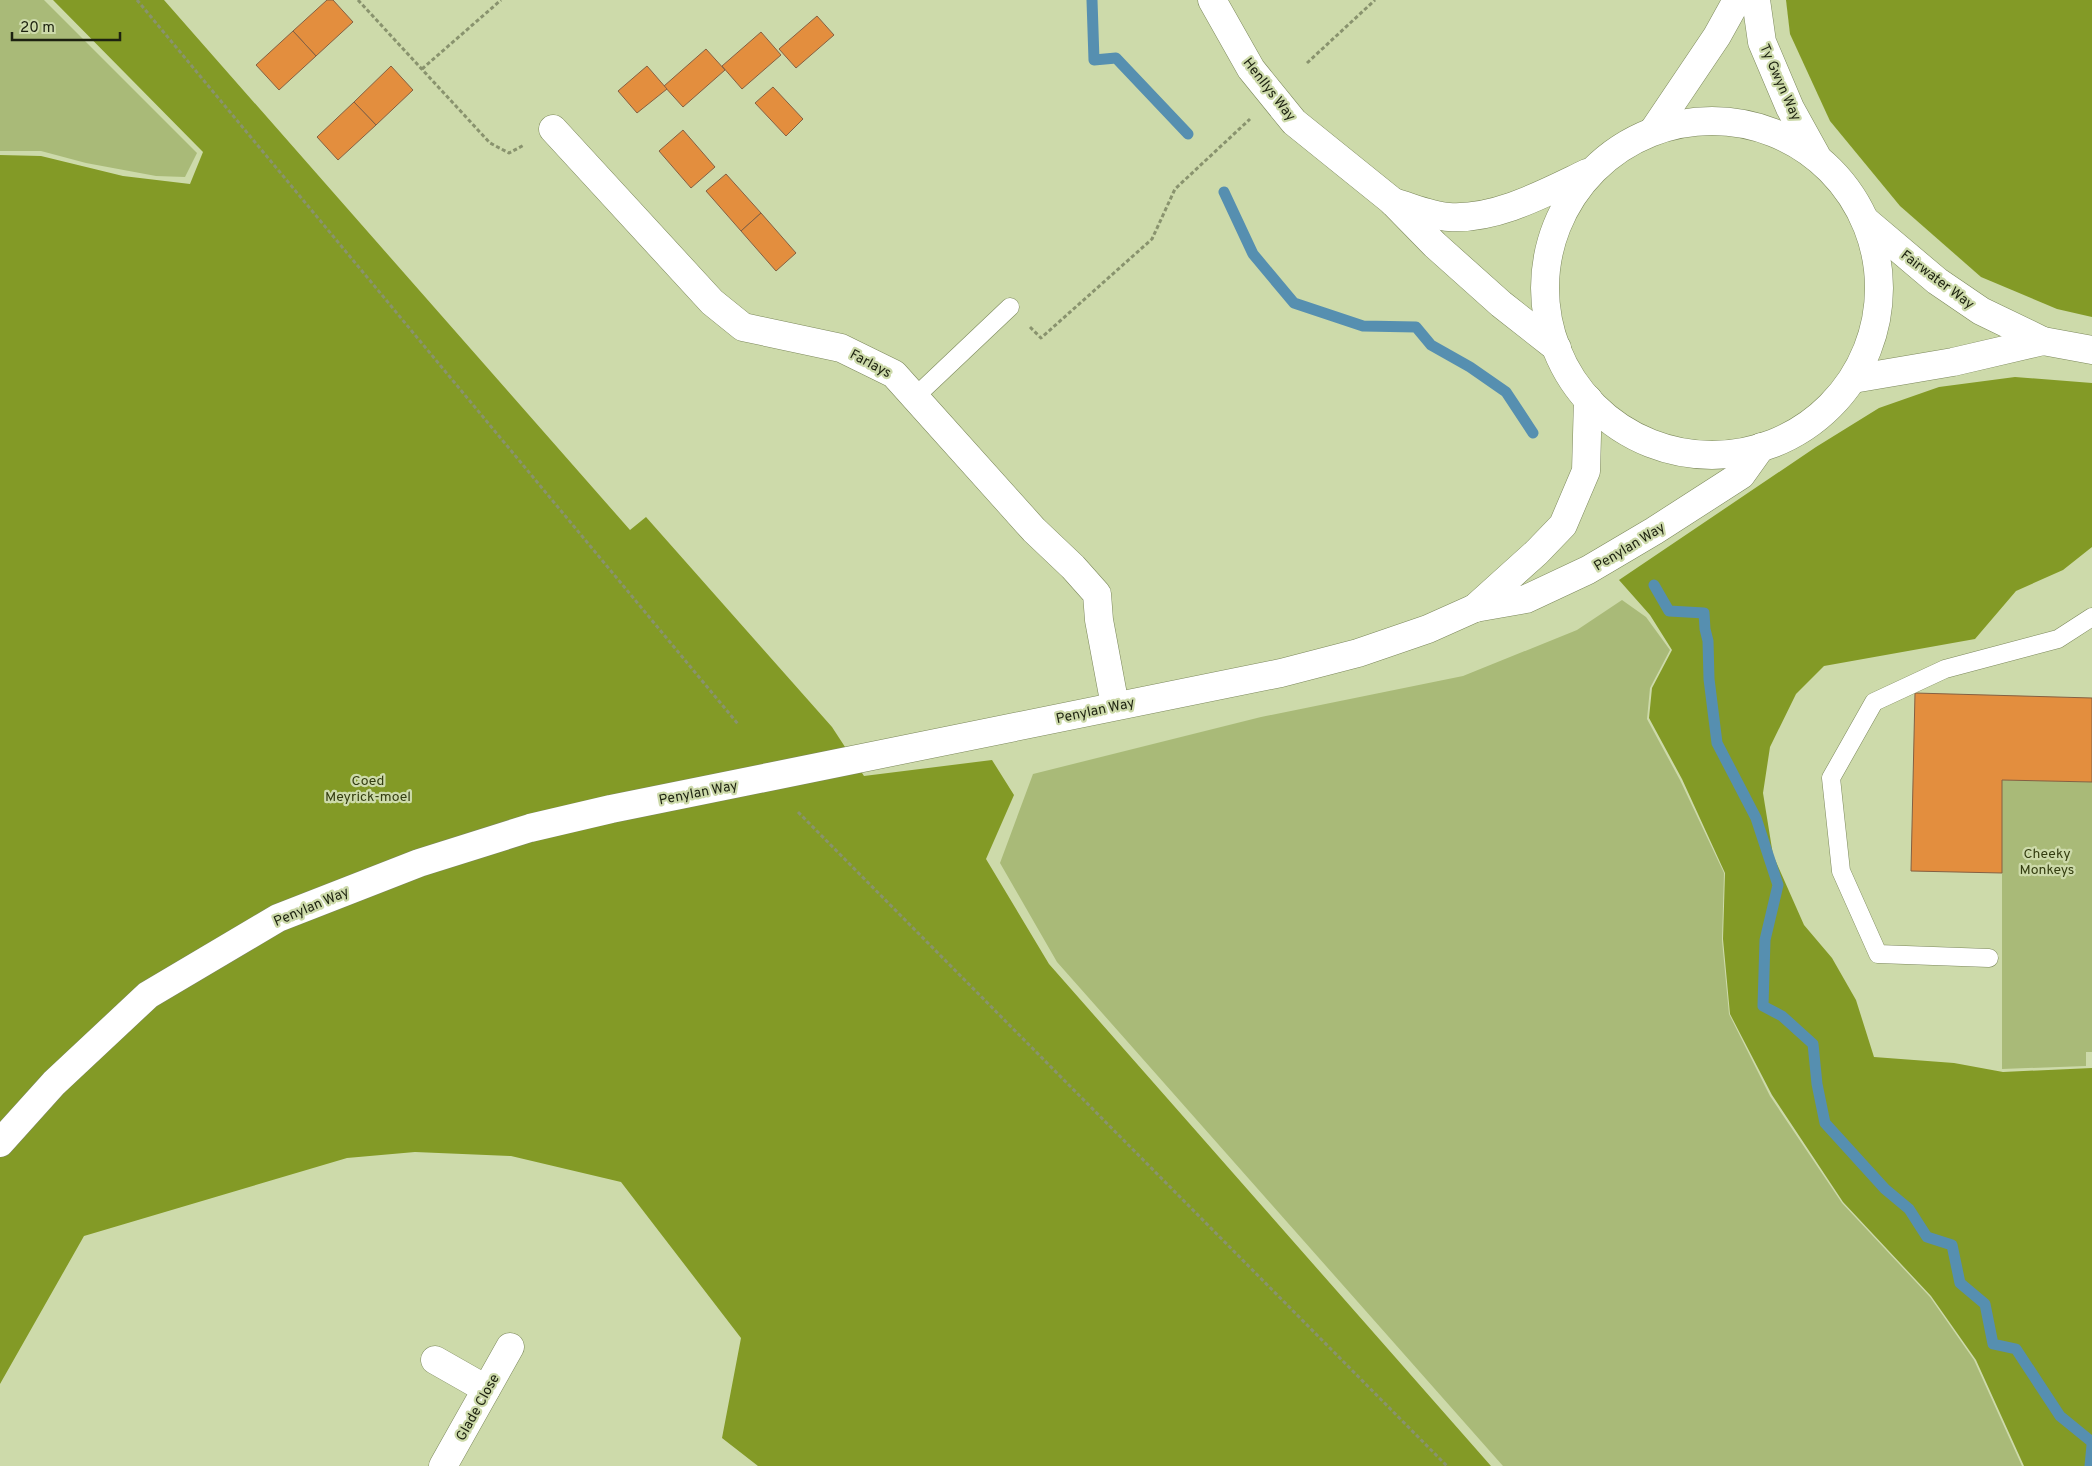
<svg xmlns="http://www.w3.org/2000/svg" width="2092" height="1466" viewBox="0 0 2092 1466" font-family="Overpass,sans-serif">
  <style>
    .green { fill: #a9ba78 }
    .forest { fill: #839a26 }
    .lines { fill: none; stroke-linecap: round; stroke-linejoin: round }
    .stream { stroke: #568fb0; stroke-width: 11 }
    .building { fill: #e38e3e; stroke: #856042 }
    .service-casing { stroke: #7c885b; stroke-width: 19 }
    .minor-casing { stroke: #7c885b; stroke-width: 29 }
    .tertiary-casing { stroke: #7c885b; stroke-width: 29 }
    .path { stroke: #89936e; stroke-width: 3; stroke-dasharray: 4 2.5; stroke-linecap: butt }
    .service { stroke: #fff; stroke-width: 18 }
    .minor { stroke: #fff; stroke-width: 28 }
    .tertiary { stroke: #fff; stroke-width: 28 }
    .labels { text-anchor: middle; stroke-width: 4.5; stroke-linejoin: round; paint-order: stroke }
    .street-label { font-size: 14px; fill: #1d2210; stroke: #cddaaa }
    .park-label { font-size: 14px; fill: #343d10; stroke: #cddaaa }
  </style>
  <rect width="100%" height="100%" fill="#cddaaa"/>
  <!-- green -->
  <g class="green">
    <path d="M0,0H44L197,153L185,177L156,176L86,163L41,151H0Z"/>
    <path d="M1622,600L1646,617L1670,650L1650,688L1647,719L1680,780L1724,873L1722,940L1729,1014L1770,1096L1842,1203L1930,1297L1974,1360L2022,1466H1503L1057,962L1000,863L1033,774L1261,717L1463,676L1577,630Z"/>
    <path d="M2002,780L2092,782V1052H2086V1066L2002,1069Z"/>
  </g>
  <!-- forest -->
  <g class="forest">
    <path d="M53,0H164L630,530L646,517L832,727L864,776L992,760L1014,795L986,859L1049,964L1491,1466H758L722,1438L741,1338L621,1182L511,1156L415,1152L347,1158L84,1236L0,1384V155L41,156L123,176L190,184L203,152Z"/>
    <path d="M1786,0H2092V317L2057,309L1981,277L1900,206L1830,121L1790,34Z"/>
    <path d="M2015,377L2092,383V547L2063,570L2016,591L1975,639L1824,666L1796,694L1770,747L1763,793L1773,855L1804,925L1832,958L1856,1000L1874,1057L1954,1063L2003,1072L2092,1068V1466H2024L1976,1360L1931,1296L1843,1202L1772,1095L1730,1014L1723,939L1725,873L1682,779L1649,718L1652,688L1672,650L1650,615L1619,580L1816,447L1879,408L1939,387Z"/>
  </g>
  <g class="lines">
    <!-- stream -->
    <g class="stream">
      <path d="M1092,0L1094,60L1116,58L1188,134"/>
      <path d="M1224,192L1253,254L1294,303L1363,326L1416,327L1431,345L1470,367L1506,392L1533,433"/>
      <path d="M1654,585L1669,611L1704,613L1705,629L1708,641L1709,679L1717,743L1756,818L1778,885L1765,940L1763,1006L1782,1016L1813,1044L1817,1084L1825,1123L1885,1189L1909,1209L1927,1237L1952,1245L1960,1283L1985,1304L1993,1344L2016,1349L2060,1416L2092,1442"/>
      <path d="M2090,1466L2092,1445"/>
    </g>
  </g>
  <!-- building -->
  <g class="building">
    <path d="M327,0H333L353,22L316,56L293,31Z"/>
    <path d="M817,16L834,35L796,68L779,49Z"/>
    <path d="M293,31L316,56L279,90L256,65Z"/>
    <path d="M761,32L781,55L742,89L722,66Z"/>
    <path d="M706,49L725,70L683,107L664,86Z"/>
    <path d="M391,66L413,90L376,125L354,102Z"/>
    <path d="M647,66L667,89L637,113L618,91Z"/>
    <path d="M773,87L803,119L786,136L755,103Z"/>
    <path d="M354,102L376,125L338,160L317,137Z"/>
    <path d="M683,130L715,167L691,188L659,151Z"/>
    <path d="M726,174L761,213L741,231L706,191Z"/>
    <path d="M761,213L796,253L776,271L741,231Z"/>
    <path d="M1915,693L2092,698V782L2002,780V873L1911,871Z"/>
  </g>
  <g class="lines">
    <defs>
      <g id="service">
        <path d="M915,397L1010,307"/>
        <path d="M1989,958L1878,954L1841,871L1831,778L1874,702L1945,669L2058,639L2092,617"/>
      </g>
      <g id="minor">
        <path d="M553,129L712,302L743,327L841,348L894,374L1034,530L1073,567L1097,594L1099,620L1115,706"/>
        <path d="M435,1360L486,1389"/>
        <path d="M443,1466L510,1347"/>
      </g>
      <g id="tertiary">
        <path d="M1212,0L1251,69L1294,122L1392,201L1435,245L1501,304L1557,348"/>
        <path d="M1756,0L1762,42L1790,108L1816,155"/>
        <circle cx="1712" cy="288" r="167"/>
        <path d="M1653,131L1717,36L1737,0"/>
        <path d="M1393,202C1411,207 1431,216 1449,217C1496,220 1545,193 1587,173"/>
        <path d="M1866,221L1937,281L1981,311L2043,341L2092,350"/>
        <path d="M1853,379L1953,362L2043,341"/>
        <path d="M1475,608L1537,552L1563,525L1586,471L1588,399"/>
        <path d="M0,1143L54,1083L148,995L278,918L419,863L530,828L611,809L1281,673L1358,653L1428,629L1475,608L1526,599L1588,570L1654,531L1741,475L1761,447"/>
      </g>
    </defs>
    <!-- service casing -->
    <use href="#service" class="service-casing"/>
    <!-- minor casing -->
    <use href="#minor" class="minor-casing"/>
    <!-- tertiary casing -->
    <use href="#tertiary" class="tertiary-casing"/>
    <!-- path -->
    <g class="path">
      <path d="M137,0L738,724"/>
      <path d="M358,0L490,143L509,153L524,145"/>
      <path d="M1307,63L1375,0"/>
      <path d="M422,69L501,0"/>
      <path d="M1030,327L1041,338L1152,239L1175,189L1250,119"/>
      <path d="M798,812L1447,1466"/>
    </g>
    <!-- service -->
    <use href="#service" class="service"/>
    <!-- minor -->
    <use href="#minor" class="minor"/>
    <!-- tertiary -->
    <use href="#tertiary" class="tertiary"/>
  </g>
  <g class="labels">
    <!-- street labels -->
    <g class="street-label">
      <text transform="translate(1781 82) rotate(66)" y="5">Ty Gwyn Way</text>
      <text transform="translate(1270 89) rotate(52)" y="5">Henllys Way</text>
      <text transform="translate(1938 279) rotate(37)" y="5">Fairwater Way</text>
      <text transform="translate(871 363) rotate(28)" y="5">Farlays</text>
      <text transform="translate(1629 546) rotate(-31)" y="5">Penylan Way</text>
      <text transform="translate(1095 710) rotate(-12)" y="5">Penylan Way</text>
      <text transform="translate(698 792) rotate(-11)" y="5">Penylan Way</text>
      <text transform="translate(311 906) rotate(-23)" y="5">Penylan Way</text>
      <text transform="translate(477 1407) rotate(-61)" y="5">Glade Close</text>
    </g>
    <!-- park labels -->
    <g class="park-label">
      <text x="368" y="785">Coed<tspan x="368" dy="16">Meyrick-moel</tspan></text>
      <text x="2047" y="858">Cheeky<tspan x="2047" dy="16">Monkeys</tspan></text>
    </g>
  </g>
  <!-- scale -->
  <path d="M12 32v8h108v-8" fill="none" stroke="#1d2210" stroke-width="2.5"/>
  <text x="20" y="32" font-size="15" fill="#1d2210" stroke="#cddaaa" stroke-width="4" paint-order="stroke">20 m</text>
</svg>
